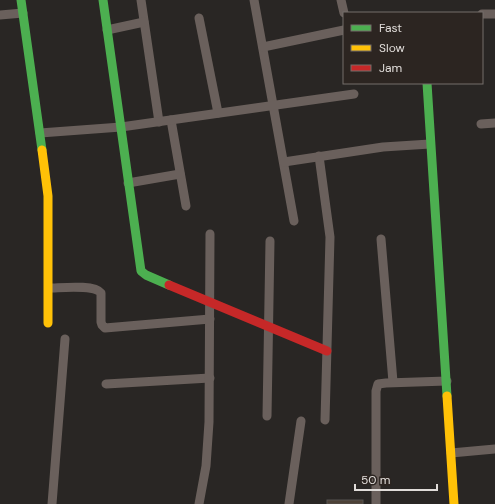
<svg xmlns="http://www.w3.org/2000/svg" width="495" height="504" viewBox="0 0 495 504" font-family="'DM Sans',sans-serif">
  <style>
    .building { fill: #4d4137; stroke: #565351 }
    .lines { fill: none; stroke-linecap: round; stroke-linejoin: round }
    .street { stroke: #6a605c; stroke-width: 9 }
    .fast { stroke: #4caf50; stroke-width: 9 }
    .slow { stroke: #ffc107; stroke-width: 9 }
    .jam { stroke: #c62828; stroke-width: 9 }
  </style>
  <rect width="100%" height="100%" fill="#292624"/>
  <!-- building -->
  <rect class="building" x="327" y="500" width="36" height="4"/>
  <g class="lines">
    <!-- street -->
    <g class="street">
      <path d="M141,0L159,122"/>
      <path d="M254,0L294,221"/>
      <path d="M341,0L344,13"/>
      <path d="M482,14H495"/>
      <path d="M0,15L23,13"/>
      <path d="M199,18L218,113"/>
      <path d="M107,30L144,22"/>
      <path d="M263,47L344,30"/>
      <path d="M171,120L186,206"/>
      <path d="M481,124L495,123"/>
      <path d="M40,133L121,127L354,94"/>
      <path d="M319,156L330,237L325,420"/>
      <path d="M284,162L383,147L430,144"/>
      <path d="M128,183L180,174"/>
      <path d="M381,239L393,382"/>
      <path d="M49,288C60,288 94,284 101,293V322L102,325L105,328L210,319"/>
      <path d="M106,384L210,378"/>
      <path d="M267,416L270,241"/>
      <path d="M451,453L495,449"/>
      <path d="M52,504L65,339"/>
      <path d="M199,504L206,466L209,422L210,234"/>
      <path d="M289,504L301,421"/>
      <path d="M376,504V391L378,384L386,383L447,381"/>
    </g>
    <!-- fast -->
    <g class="fast">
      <path d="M21,0L42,150"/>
      <path d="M103,0L141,271L146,275L169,285"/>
      <path d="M427,83L447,396"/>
    </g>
    <!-- slow -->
    <g class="slow">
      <path d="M42,150L48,196V323"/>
      <path d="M447,396L454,504"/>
    </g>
    <!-- jam -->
    <path class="jam" d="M169,285L327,351"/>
  </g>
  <!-- legend -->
  <rect x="343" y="12" width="140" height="72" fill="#2c2521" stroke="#746e6b"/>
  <rect x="351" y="25" width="20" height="6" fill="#4caf50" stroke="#746e6b"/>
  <text x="379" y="32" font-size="12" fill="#e0dcd9">Fast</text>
  <rect x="351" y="45" width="20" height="6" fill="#ffc107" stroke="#746e6b"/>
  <text x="379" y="52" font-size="12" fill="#e0dcd9">Slow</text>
  <rect x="351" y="65" width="20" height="6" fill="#c62828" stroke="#746e6b"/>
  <text x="379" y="72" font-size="12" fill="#e0dcd9">Jam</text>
  <!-- scale -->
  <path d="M355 484v6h82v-6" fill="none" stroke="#e0dcd9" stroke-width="2"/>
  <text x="361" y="484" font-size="12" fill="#e0dcd9" stroke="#2c2521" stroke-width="3" paint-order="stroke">50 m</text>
</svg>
